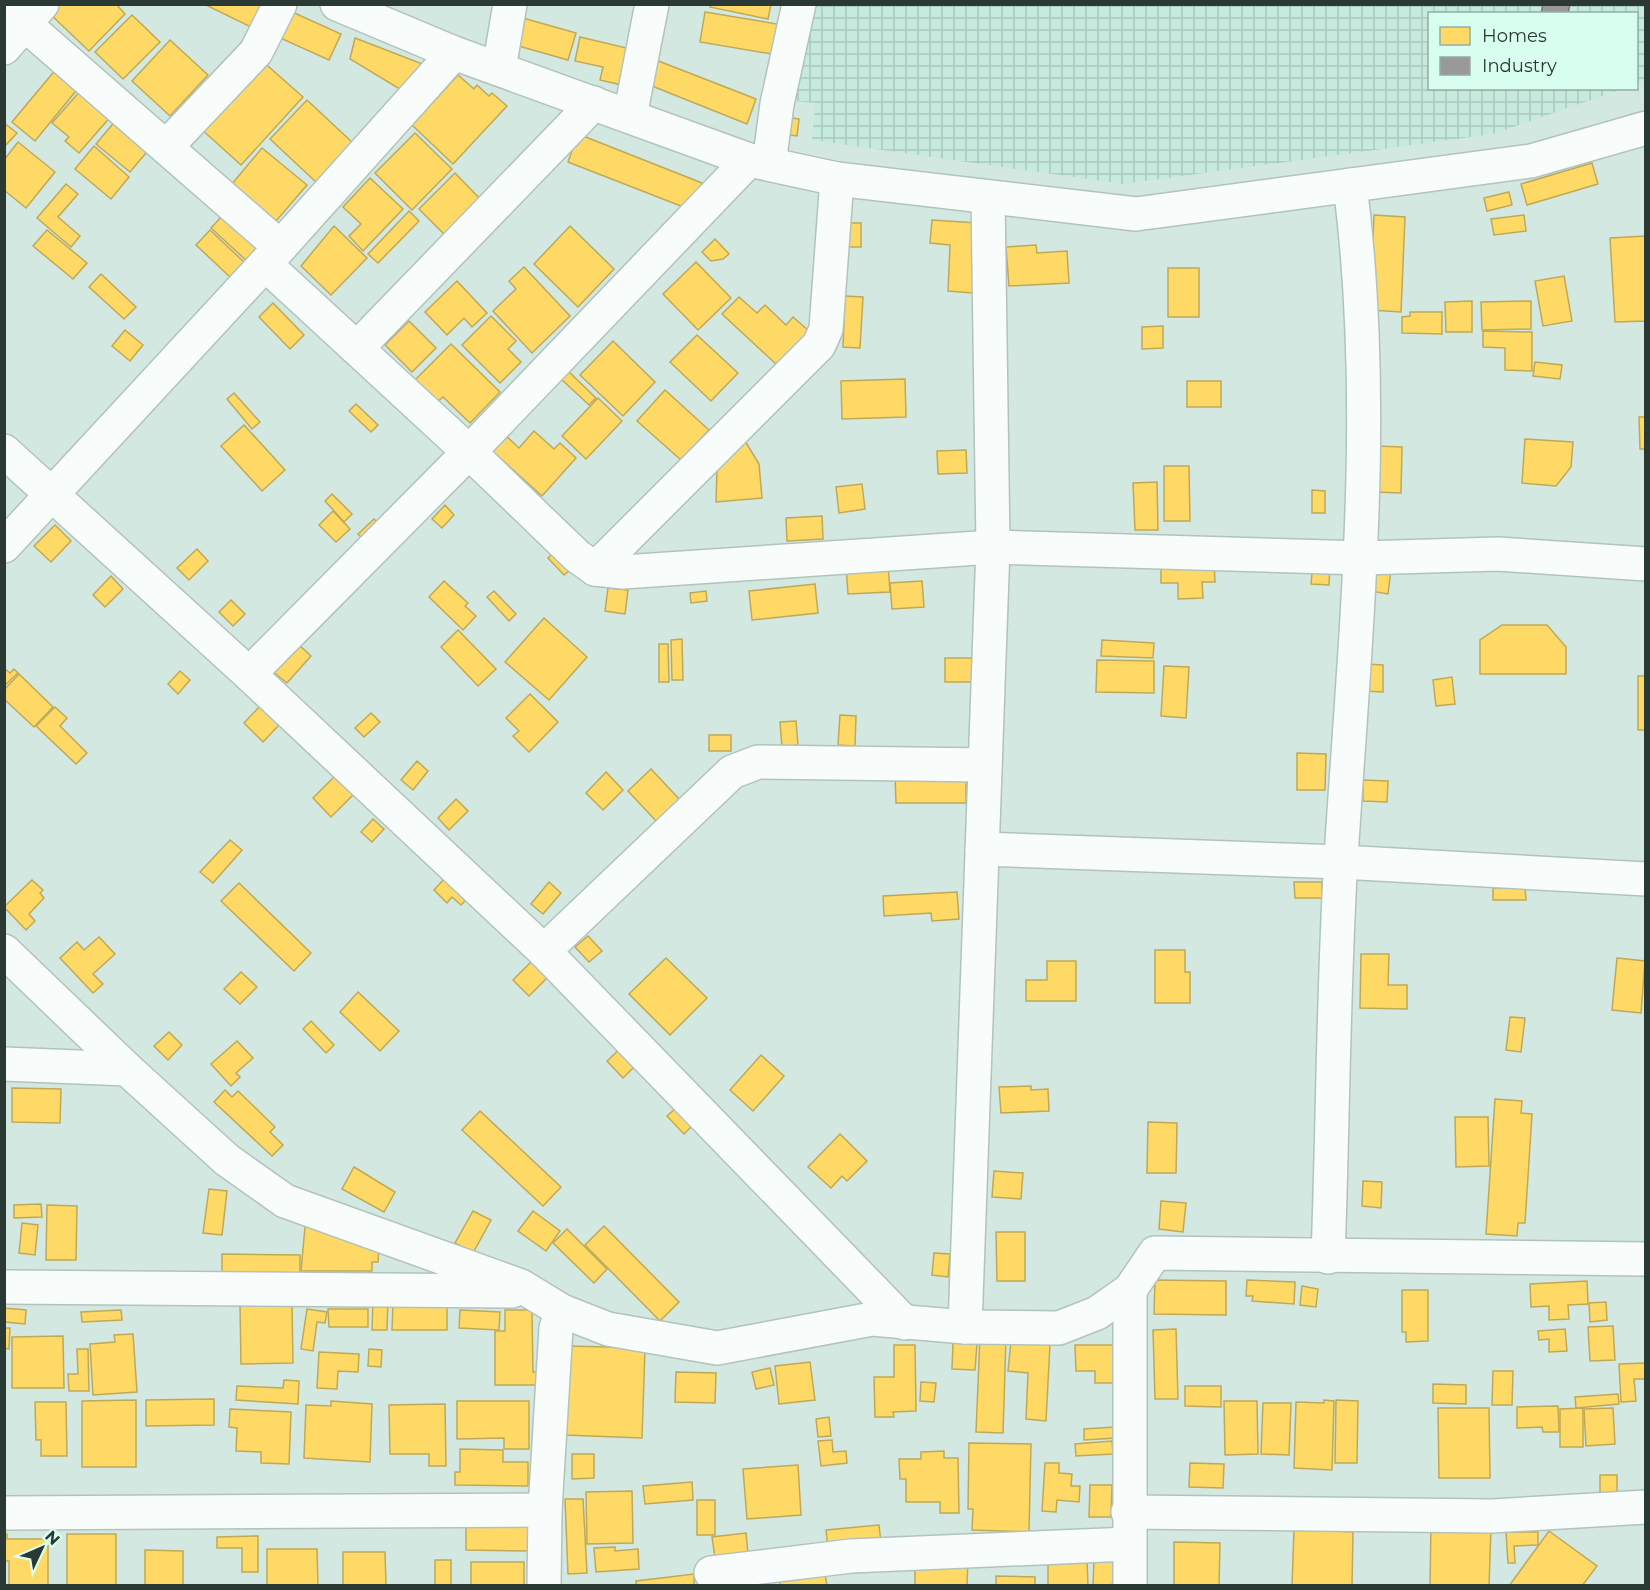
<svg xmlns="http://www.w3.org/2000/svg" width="1650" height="1590" viewBox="0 0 1650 1590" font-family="Montserrat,sans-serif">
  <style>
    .industrial { fill: url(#industrial-grid) }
    .homes { fill: #ffd966; stroke: #bfa957; stroke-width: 1.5 }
    .industry { fill: #999; stroke: #787c7a; stroke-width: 1.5 }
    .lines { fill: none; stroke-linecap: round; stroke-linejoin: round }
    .minor-casing { stroke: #b2c3bc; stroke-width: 36 }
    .minor { stroke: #f8fcfa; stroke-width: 33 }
  </style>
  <defs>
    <pattern id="industrial-grid" width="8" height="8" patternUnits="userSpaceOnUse" patternTransform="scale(1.5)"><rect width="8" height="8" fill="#c6eadd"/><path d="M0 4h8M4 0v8" fill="none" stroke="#aac9be"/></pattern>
  </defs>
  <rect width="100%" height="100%" fill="#d3e8e0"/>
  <!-- industrial -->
  <path class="industrial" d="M810,5H1645V81L1637,83L1636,14H1430V88L1622,89L1493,134L1123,184L812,140L815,103L795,101Z"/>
  <!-- homes -->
  <g class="homes">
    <path d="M57,4H116L125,14L89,51L49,13Z"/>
    <path d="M204,4H269L257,30Z"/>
    <path d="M711,4H771L768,19L710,7Z"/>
    <path d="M290,11L341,34L329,60L278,37Z"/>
    <path d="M705,12L777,24L772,54L700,42Z"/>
    <path d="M132,15L160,42L123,79L95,52Z"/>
    <path d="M523,18L576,33L568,60L515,45Z"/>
    <path d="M580,37L635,50L626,86L600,80L603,67L575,61Z"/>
    <path d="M355,38L425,65L403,91L350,59Z"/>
    <path d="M170,40L208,75L170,116L132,81Z"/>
    <path d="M260,59L303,97L241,165L199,127Z"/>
    <path d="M656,60L756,99L747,124L647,84Z"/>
    <path d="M57,68L80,86L35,141L12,122Z"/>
    <path d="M458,75L474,89L477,85L489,96L492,93L507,106L453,164L412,125Z"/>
    <path d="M82,89L112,115L79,153L65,141L69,137L52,123Z"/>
    <path d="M307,100L354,144L317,183L270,139Z"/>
    <path d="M783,117L799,119L797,136L781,134Z"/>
    <path d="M117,119L151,147L130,172L96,144Z"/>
    <path d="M4,123L17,133L4,147Z"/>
    <path d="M415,133L452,169L412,210L375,173Z"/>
    <path d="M578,134L702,183L691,210L568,162Z"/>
    <path d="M18,142L55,172L26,208L4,190V160Z"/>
    <path d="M94,146L129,177L111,199L75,169Z"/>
    <path d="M262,148L307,185L276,221L232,184Z"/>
    <path d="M1592,163L1598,184L1527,205L1521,184Z"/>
    <path d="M455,173L486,205L450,240L419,209Z"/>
    <path d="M370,178L403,209L363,251L349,236L361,224L343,207Z"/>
    <path d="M66,184L78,194L58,217L80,236L71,247L37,218Z"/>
    <path d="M1509,192L1512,205L1487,211L1484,198Z"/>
    <path d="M409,211L419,221L378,263L368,254Z"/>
    <path d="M223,215L262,250L249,263L211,228Z"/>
    <path d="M1374,215L1405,217L1401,312L1370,310Z"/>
    <path d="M1524,215L1526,231L1494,235L1491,219Z"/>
    <path d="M932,220L977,223L973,293L948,291L950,245L930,243Z"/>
    <rect x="844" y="223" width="17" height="24"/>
    <path d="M334,226L367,258L331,295L301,266Z"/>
    <path d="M570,226L614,269L578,307L534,264Z"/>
    <path d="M47,230L87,263L73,279L33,246Z"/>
    <path d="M210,230L244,262L230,277L196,245Z"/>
    <path d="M1646,236V321L1615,322L1610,238Z"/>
    <path d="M715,239L729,254L723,259L711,261L702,252Z"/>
    <path d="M1036,245L1037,253L1067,251L1069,283L1009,286L1006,247Z"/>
    <path d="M696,262L731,298L698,330L663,294Z"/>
    <path d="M524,267L570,316L532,353L493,311L516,289L509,281Z"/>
    <rect x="1168" y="268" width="31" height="49"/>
    <path d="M101,274L136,307L124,319L89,287Z"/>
    <path d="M1564,276L1572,321L1543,326L1535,281Z"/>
    <path d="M457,281L487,313L472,327L464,318L447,335L425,312Z"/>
    <path d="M845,296L863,297L860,348L843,347Z"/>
    <path d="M739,297L757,313L765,305L786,325L793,317L809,331L777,365L722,314Z"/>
    <path d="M1472,301V332H1446L1445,302Z"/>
    <path d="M1531,301V329L1482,330L1481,302Z"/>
    <path d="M273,303L304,335L290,349L259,317Z"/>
    <path d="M1410,312H1442V334L1402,333V317L1410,316Z"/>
    <path d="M491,316L516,341L508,349L521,362L500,383L462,345Z"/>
    <path d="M409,321L436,348L412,372L385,345Z"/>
    <path d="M1163,326V348L1142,349V327Z"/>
    <path d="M125,330L143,345L130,361L112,346Z"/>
    <path d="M1483,331L1532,332V371L1505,370V348L1483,347Z"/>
    <path d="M697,335L738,373L711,401L670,362Z"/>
    <path d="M613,341L655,382L623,416L580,375Z"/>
    <path d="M451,344L500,392L470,423L443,397L437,402L415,380Z"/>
    <path d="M1535,362L1562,365L1560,379L1533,376Z"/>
    <path d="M566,369L596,398L589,405L559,377Z"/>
    <path d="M905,379L906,417L842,419L841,381Z"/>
    <rect x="1187" y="381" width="34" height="26"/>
    <path d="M665,390L709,430L681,460L637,421Z"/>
    <path d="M234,393L260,422L252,429L227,399Z"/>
    <path d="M598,398L622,421L586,459L562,436Z"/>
    <path d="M356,404L378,425L371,432L349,411Z"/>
    <path d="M1639,417H1646V449H1640Z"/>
    <path d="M244,425L285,470L262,491L221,446Z"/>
    <path d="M534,431L554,449L560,443L576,458L542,496L490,449L504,434L519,448Z"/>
    <path d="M1525,439L1573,442L1571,467L1556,486L1522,483Z"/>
    <path d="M745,441L759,464L762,498L716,502L717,470Z"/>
    <path d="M1375,446L1402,447L1401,493L1375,492Z"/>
    <path d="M966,450L967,473L938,474L937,451Z"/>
    <path d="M1164,466H1189L1190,521H1164Z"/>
    <path d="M1157,482L1158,530H1135L1133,483Z"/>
    <path d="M862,484L865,509L839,513L836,487Z"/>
    <path d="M1312,490L1325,491V513H1312Z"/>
    <path d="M332,494L352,514L344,522L325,501Z"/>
    <path d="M445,505L454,515L442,528L432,519Z"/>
    <path d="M333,511L350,529L336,542L319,525Z"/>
    <path d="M822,516L823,539L787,541L786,518Z"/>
    <path d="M374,519L383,528L366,543L358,534Z"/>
    <path d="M55,525L71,541L51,562L34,546Z"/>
    <path d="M558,548L575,566L564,575L548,558Z"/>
    <path d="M197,549L208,561L189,580L177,568Z"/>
    <path d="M888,562L890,592L848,594L846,565Z"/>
    <path d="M1161,563H1214L1215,582H1202L1203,598L1178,599V583H1161Z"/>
    <path d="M1313,563L1330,564L1329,585L1311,584Z"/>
    <path d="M1373,568L1391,570L1388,594L1370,591Z"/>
    <path d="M111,576L123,589L105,607L93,595Z"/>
    <path d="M444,581L468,603L465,606L476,616L463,630L429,597Z"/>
    <path d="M922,581L924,607L892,609L890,583Z"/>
    <path d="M815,584L818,613L752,620L749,591Z"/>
    <path d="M608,588L628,590L625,614L605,611Z"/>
    <path d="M494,591L516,614L509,621L487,597Z"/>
    <path d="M706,591L707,601L691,603L690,593Z"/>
    <path d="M231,600L245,614L233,626L219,612Z"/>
    <path d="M544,618L587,657L549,700L505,662Z"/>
    <path d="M1502,625H1547L1566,647V674H1480V640Z"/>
    <path d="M458,630L496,669L478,686L441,647Z"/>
    <path d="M682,639L683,680H672L671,640Z"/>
    <path d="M1102,640L1154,643L1153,658L1101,656Z"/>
    <path d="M297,643L311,656L287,683L272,671Z"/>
    <path d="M659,644H668L669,682H659Z"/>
    <rect x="945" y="658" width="32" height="24"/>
    <path d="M1097,660L1154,661V693L1096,692Z"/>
    <path d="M1365,664L1383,665V692L1365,691Z"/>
    <path d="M1164,666L1189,667L1186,718L1161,716Z"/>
    <path d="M4,668L10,673L14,669L18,673L4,686Z"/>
    <path d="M180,671L190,680L178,694L168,684Z"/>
    <path d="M19,674L53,707L34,727L4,699V690Z"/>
    <rect x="1638" y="676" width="8" height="54"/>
    <path d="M1452,677L1455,704L1436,706L1433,680Z"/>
    <path d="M530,694L558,722L529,752L513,736L519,731L506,718Z"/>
    <path d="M260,706L279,725L263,742L244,723Z"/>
    <path d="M55,707L67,718L60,726L87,753L76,764L36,726Z"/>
    <path d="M371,713L380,722L364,737L355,728Z"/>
    <path d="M840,715L856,716L855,746L838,745Z"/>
    <path d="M796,721L798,745L782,747L780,722Z"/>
    <rect x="709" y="735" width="22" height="16"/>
    <path d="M1297,753L1326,754L1325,790H1297Z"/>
    <path d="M417,761L428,771L413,790L401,780Z"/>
    <path d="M651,769L680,800L657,822L628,791Z"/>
    <path d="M606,772L623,790L603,810L586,793Z"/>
    <path d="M335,776L353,795L331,817L313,798Z"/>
    <path d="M895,776H966V803H896Z"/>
    <path d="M1363,780L1388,781L1387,802L1363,801Z"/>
    <path d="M456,799L468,811L449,830L438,818Z"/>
    <path d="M373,819L384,829L372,842L361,832Z"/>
    <path d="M230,840L242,850L213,883L200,872Z"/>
    <path d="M445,878L466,900L461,905L452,897L447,903L434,890Z"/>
    <path d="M32,880L43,890L40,893L44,898L29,914L35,921L26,930L4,907Z"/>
    <path d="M549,882L561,893L543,914L531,904Z"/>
    <path d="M1294,882H1322V898H1295Z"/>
    <path d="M239,883L311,953L294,971L221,901Z"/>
    <path d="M1493,888H1525L1526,900H1493Z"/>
    <path d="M957,892L959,919L932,921L931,913L884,916L883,896Z"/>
    <path d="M588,936L602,951L589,962L575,947Z"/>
    <path d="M99,937L115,954L93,974L103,984L93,993L60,958L77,942L84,950Z"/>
    <path d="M1155,950H1185V972H1190V1003H1155Z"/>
    <path d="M1361,954H1389L1388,985H1407V1009L1360,1008Z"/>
    <path d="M666,958L707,998L670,1035L629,994Z"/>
    <path d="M1617,958L1645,961L1641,1013L1612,1010Z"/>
    <path d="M533,960L549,976L529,996L513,980Z"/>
    <path d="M1047,961H1076V1001H1026V980H1047Z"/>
    <path d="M241,972L257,987L240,1004L224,989Z"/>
    <path d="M358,992L399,1031L380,1051L340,1012Z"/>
    <path d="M1510,1017L1525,1018L1521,1052L1506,1050Z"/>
    <path d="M311,1021L334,1045L326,1053L303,1029Z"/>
    <path d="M169,1032L182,1045L168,1060L154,1046Z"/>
    <path d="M237,1041L253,1058L236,1073L240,1077L231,1086L211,1064Z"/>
    <path d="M623,1046L639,1062L623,1078L607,1061Z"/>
    <path d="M761,1055L784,1076L753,1111L730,1090Z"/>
    <path d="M1031,1086V1090L1048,1089L1049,1111L1001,1113L999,1087Z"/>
    <path d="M12,1088L61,1089L60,1123L12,1122Z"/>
    <path d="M225,1090L232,1097L238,1091L275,1127L270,1132L283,1145L272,1156L214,1102Z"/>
    <path d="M1495,1099L1522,1101L1521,1113L1532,1114L1525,1223H1518L1517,1236L1486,1234Z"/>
    <path d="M679,1105L695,1123L684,1134L667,1116Z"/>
    <path d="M480,1111L561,1187L543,1206L462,1130Z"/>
    <path d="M1455,1117H1488L1489,1166L1456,1167Z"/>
    <path d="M1148,1122L1177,1123L1176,1173H1147Z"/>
    <path d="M840,1134L867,1161L847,1181L842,1176L831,1188L808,1167Z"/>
    <path d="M354,1167L395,1192L384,1212L342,1189Z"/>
    <path d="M994,1171L1023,1173L1021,1199L992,1197Z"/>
    <path d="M1363,1181L1382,1182L1381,1208L1362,1206Z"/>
    <path d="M209,1189L227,1191L222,1235L203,1233Z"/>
    <path d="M1161,1201L1186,1203L1183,1232L1159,1229Z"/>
    <path d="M41,1204L42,1217L14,1218V1205Z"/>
    <path d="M47,1205L77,1206L76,1260H46Z"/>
    <path d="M473,1211L491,1220L473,1253L455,1243Z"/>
    <path d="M533,1211L560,1231L546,1251L518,1231Z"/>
    <path d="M306,1216L379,1242L378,1262H372V1271H301Z"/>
    <path d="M22,1223L38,1225L35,1255L19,1253Z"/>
    <path d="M604,1226L679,1302L660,1321L585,1245Z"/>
    <path d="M567,1229L607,1269L594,1283L553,1243Z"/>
    <path d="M996,1232H1025V1281H997Z"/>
    <path d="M934,1253L950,1254L948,1277L932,1275Z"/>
    <path d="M222,1254L300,1255V1274L222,1280Z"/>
    <path d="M1155,1280L1226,1281V1315L1154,1314Z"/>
    <path d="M1247,1280L1295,1282L1294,1304L1252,1301L1253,1296H1246Z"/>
    <path d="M1587,1281L1588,1304L1568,1305L1569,1319L1549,1320V1306L1531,1307L1530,1284Z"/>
    <path d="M1302,1286L1318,1289L1316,1307L1300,1305Z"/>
    <path d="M1402,1290H1428V1341L1406,1342V1332H1402Z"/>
    <path d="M373,1300L388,1301L387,1330H372Z"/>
    <path d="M393,1302L447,1303V1330H392Z"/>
    <path d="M1606,1302L1607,1320L1590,1322L1589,1303Z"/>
    <path d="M240,1305H292L293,1363L241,1364Z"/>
    <path d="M4,1308L26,1310L25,1324L5,1322Z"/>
    <path d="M307,1309L327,1312L325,1323L317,1322L313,1351L301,1349Z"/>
    <path d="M328,1309H368V1327H329Z"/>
    <path d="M121,1310L122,1320L82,1322L81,1312Z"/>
    <path d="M460,1310L500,1312L499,1330L459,1328Z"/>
    <path d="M505,1310H532L533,1372H537L536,1385H495V1331H505Z"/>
    <path d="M1613,1326L1615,1360L1590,1361L1588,1327Z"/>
    <path d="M4,1328H10L9,1349L4,1348Z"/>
    <path d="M1176,1329L1178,1399H1155L1153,1330Z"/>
    <path d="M1565,1329L1567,1351L1549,1352V1339L1539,1340L1538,1331Z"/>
    <path d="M133,1334L137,1392L93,1395L90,1344L115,1342L114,1335Z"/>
    <path d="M63,1336L64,1388H12V1337Z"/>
    <path d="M980,1336L1006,1337L1003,1433L976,1432Z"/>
    <path d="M1011,1341L1050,1344L1046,1421L1026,1419L1028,1373L1008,1371Z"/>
    <path d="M953,1342L977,1344L975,1370L952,1369Z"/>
    <path d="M894,1345H915L916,1411L893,1412L894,1417H875L874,1377H894Z"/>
    <path d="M1075,1345H1119L1120,1383H1095V1371H1076Z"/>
    <path d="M568,1346L645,1348L642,1438L565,1435Z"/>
    <path d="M77,1349H88L89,1391H69L68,1374H78Z"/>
    <path d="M369,1349L382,1350L381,1367L368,1366Z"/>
    <path d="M319,1352L359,1354L358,1372L338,1371L337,1389L317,1388Z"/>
    <path d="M810,1362L815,1400L779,1404L775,1366Z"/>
    <path d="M1646,1363V1379H1634L1636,1401L1621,1402L1619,1364Z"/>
    <path d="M770,1368L774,1385L756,1389L752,1372Z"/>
    <path d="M1493,1371H1513L1512,1405H1492Z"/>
    <path d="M676,1372L716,1373L715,1403L675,1402Z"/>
    <path d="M284,1380L299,1381L298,1404L236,1400L237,1386L283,1388Z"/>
    <path d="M921,1382L936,1383L934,1402L920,1401Z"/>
    <path d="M1433,1384L1466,1385V1404L1433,1403Z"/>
    <path d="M1185,1386H1221V1407L1185,1406Z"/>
    <path d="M1618,1394L1619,1404L1576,1408L1575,1397Z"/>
    <path d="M214,1399V1425L146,1426V1400Z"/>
    <path d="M136,1400V1467H82V1401Z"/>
    <path d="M1324,1400L1334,1401L1332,1470L1294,1468L1296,1402L1324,1403Z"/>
    <path d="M1336,1400L1358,1401L1357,1463H1335Z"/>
    <path d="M331,1401L372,1404L370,1462L304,1458L306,1405L331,1406Z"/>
    <path d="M457,1401H529V1449H504V1438L457,1439Z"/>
    <path d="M1224,1401H1257L1258,1454L1225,1455Z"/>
    <path d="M35,1402H66L67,1456H41V1440H36Z"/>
    <path d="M1263,1403H1291L1289,1455L1261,1454Z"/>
    <path d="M445,1404L446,1466H429V1454H390L389,1405Z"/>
    <path d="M1558,1406L1559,1432H1543L1542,1427L1517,1428V1407Z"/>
    <path d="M1438,1408H1489L1490,1478H1439Z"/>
    <path d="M1583,1408V1447H1560V1409Z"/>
    <path d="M1613,1408L1615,1444L1586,1446L1584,1409Z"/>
    <path d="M230,1409L291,1412L289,1464L261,1463V1452L236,1451L237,1428L229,1427Z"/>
    <path d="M829,1417L831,1436L818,1437L816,1419Z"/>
    <path d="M1115,1427L1116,1438L1084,1440V1429Z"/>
    <path d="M832,1440L833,1452L846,1451L847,1463L821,1466L818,1441Z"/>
    <path d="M1112,1441L1113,1454L1076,1456L1075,1444Z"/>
    <path d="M969,1443L1031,1444L1029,1532L972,1530L973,1509H968Z"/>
    <path d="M460,1449L503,1450V1462H528V1486L455,1485V1472H460Z"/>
    <path d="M944,1451V1458H958L959,1513H940V1502H906V1479H900L899,1459H921V1452Z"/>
    <path d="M572,1454H594V1478L572,1479Z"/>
    <path d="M1045,1463H1059V1473L1072,1474L1071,1486H1080L1079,1502L1057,1500L1056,1512L1042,1511Z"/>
    <path d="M1190,1463L1224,1464L1223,1488L1189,1487Z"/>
    <path d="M798,1465L801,1515L747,1519L743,1469Z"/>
    <rect x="1600" y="1475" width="17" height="19"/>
    <path d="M692,1482L693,1500L645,1504L643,1486Z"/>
    <path d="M1090,1485H1112L1111,1517H1089Z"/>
    <path d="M632,1491L633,1543L587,1544L586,1492Z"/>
    <path d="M565,1499H583L587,1573L568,1574Z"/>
    <rect x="697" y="1500" width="18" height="35"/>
    <path d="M466,1520L529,1521V1551L466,1550Z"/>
    <path d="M879,1525L881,1543L828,1548L826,1530Z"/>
    <path d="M1431,1525L1491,1527L1489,1586H1430Z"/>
    <path d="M1294,1529L1353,1532L1352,1586H1292Z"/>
    <path d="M1549,1531L1597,1566L1582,1586H1509Z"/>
    <path d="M1506,1532H1538V1545L1514,1546L1515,1563H1508Z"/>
    <path d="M746,1533L748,1554L715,1558L712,1537Z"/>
    <path d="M4,1534H7V1539H48V1586H9V1561H4Z"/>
    <rect x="67" y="1534" width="49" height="52"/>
    <path d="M258,1536V1572H242V1548H217V1537Z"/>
    <path d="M1174,1542L1220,1543L1219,1586H1174Z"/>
    <path d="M615,1547V1551L638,1549L639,1569L596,1572L594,1548Z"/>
    <path d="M267,1549H317L318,1586H267Z"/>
    <path d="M145,1550L183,1551V1586H145Z"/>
    <path d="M343,1552H385L386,1586H343Z"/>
    <path d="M915,1558L968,1559L967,1586H915Z"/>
    <path d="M1087,1558L1088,1586H1048V1560Z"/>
    <path d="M1094,1559L1116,1560L1112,1586H1093Z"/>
    <rect x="435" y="1560" width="16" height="26"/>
    <rect x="471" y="1562" width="53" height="24"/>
    <path d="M824,1567L827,1586H780L779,1572Z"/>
    <path d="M694,1574V1586H636V1581Z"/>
    <path d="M996,1576L1035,1577V1586H996Z"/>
  </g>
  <!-- industry -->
  <path class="industry" d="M1543,4H1570L1568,14H1541Z"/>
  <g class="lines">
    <defs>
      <g id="minor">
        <path d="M337,4L454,53L749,160L837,179L1136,214L1531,161L1646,128"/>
        <path d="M4,6L279,246"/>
        <path d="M4,48L42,4"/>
        <path d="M499,69L510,4"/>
        <path d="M630,116L652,4"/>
        <path d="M166,147L256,52L280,4"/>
        <path d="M769,164L777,104L799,4"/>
        <path d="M265,264L469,452L577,556L595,569L623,572L993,547L1362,558L1498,554L1646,564"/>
        <path d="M357,348L594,103"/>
        <path d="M4,451L249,674L544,951L905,1323"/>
        <path d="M4,546L265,264L454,53"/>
        <path d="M595,569L819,345L826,329L837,179"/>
        <path d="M249,674L469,452L749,160"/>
        <path d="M982,849L1341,862L1646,879"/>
        <path d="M4,951L127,1069L227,1160L285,1201L521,1286L562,1311L608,1329L717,1348L872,1319L965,1327L1059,1328L1097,1313L1130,1290L1155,1253L1646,1259"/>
        <path d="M544,951L732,772L758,762L985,765"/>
        <path d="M4,1064L127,1069"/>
        <path d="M1328,1257C1333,1124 1333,991 1341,858C1355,635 1379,409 1350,185"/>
        <path d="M4,1287L512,1291"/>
        <path d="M965,1327L993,547L988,197"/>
        <path d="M1128,1512L1492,1516L1646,1507"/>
        <path d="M4,1513L545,1510"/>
        <path d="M711,1573L851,1556L1129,1544"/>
        <path d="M544,1586L545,1510L556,1328L562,1311"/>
        <path d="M1130,1586V1290"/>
      </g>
    </defs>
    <!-- minor casing -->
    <use href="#minor" class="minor-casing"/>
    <!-- minor -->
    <use href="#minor" class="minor"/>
  </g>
  <!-- border -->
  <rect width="1650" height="1590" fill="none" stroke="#2a3933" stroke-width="12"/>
  <!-- legend -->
  <rect x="1428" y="12" width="210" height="78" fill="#d7feef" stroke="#92afa4" stroke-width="1.5"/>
  <rect x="1440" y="27" width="30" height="18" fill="#ffd966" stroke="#92afa4" stroke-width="1.5"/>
  <text x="1482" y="42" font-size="18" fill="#2a3933">Homes</text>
  <rect x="1440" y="57" width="30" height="18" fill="#999999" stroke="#92afa4" stroke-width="1.5"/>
  <text x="1482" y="72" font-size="18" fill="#2a3933">Industry</text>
  <!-- north arrow -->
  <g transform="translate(42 1548) rotate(46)" stroke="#d7feef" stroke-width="4.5" paint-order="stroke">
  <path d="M0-4.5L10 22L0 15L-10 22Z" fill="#2a3933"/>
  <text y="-9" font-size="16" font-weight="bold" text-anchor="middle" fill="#2a3933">N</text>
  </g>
</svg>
